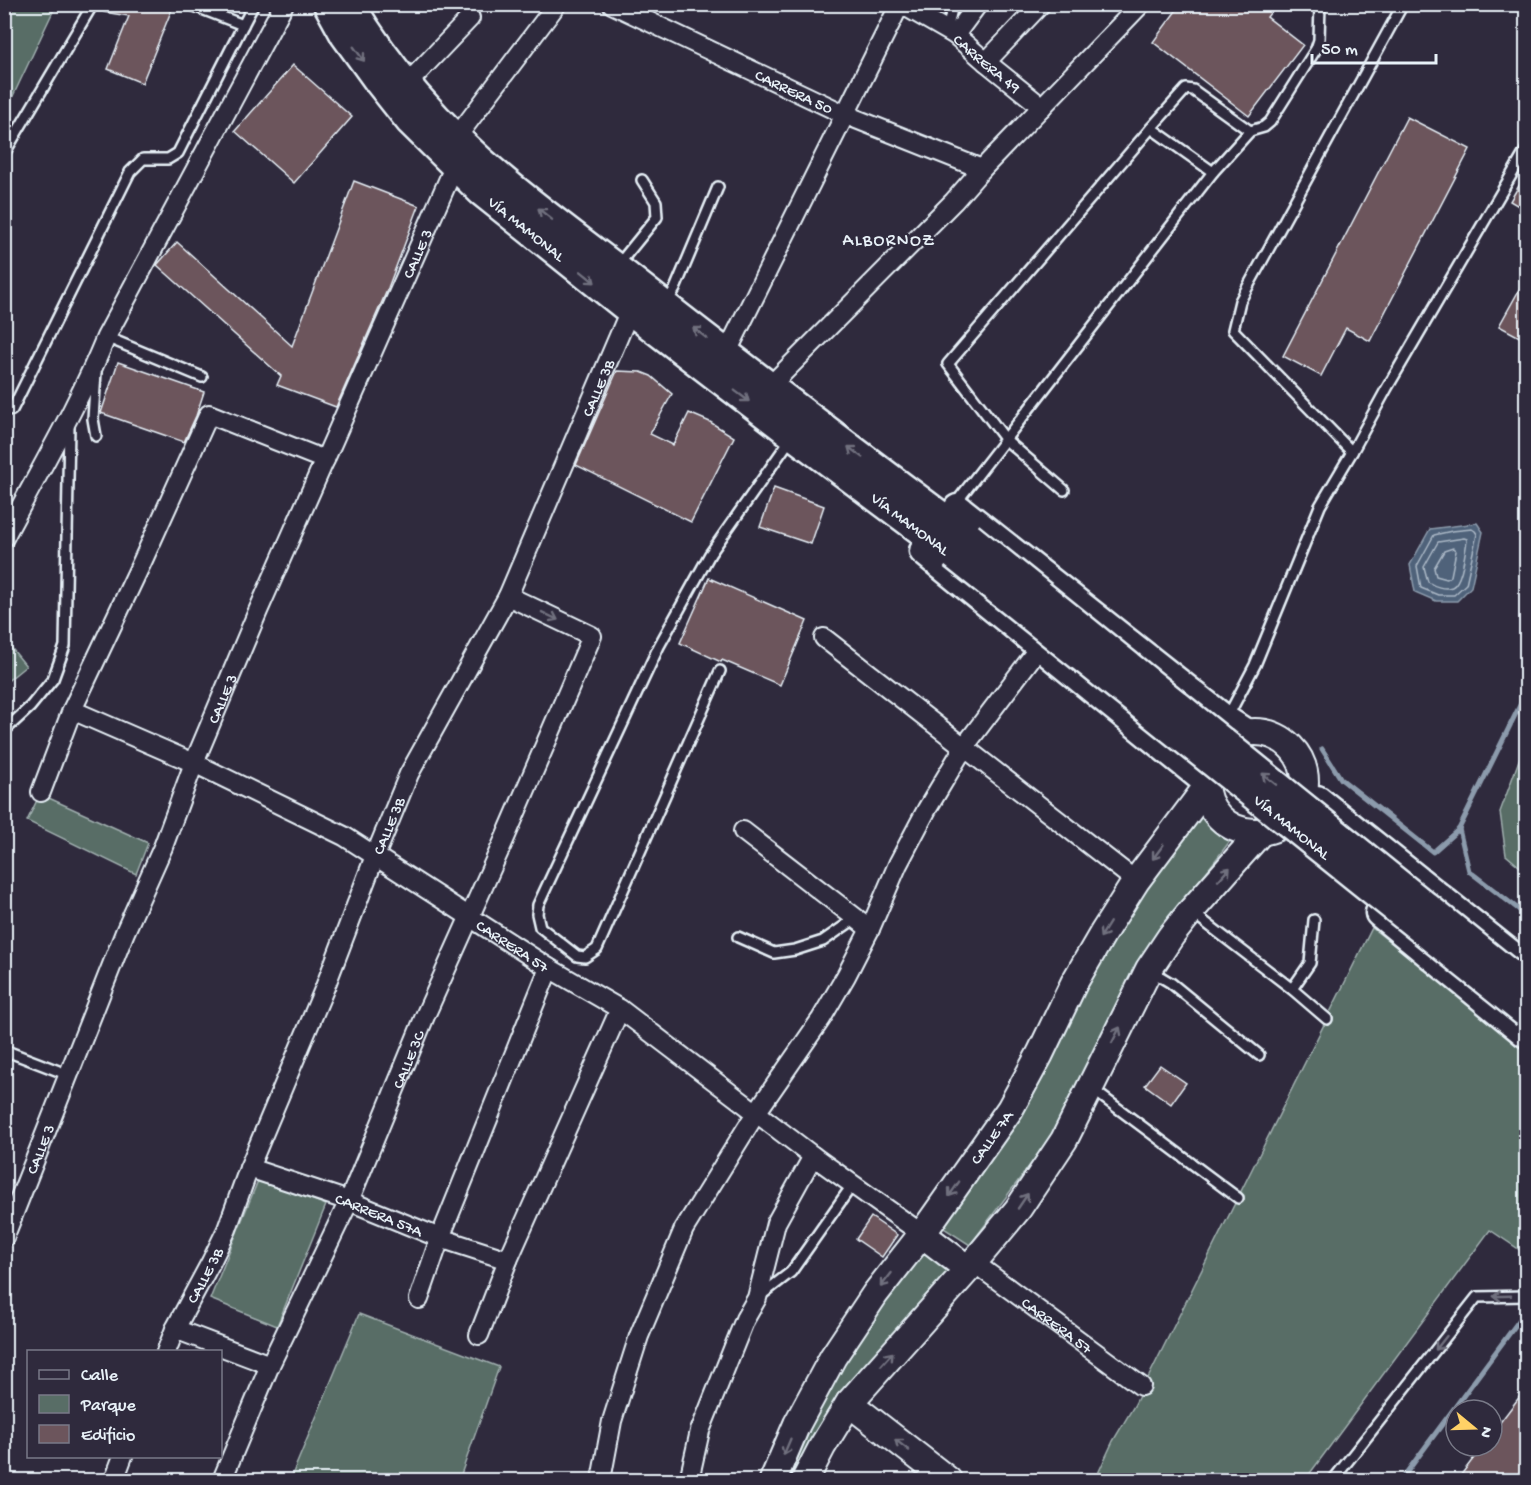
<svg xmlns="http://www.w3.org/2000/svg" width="1531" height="1485" viewBox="0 0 1531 1485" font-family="'Gochi Hand',sans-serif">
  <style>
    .green { fill: #586d66; stroke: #a0afaf; stroke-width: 1.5 }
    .water { fill: #4f627a; stroke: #8c9bac; stroke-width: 1.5 }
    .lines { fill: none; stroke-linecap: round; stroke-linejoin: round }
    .shore { stroke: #abb8c6; stroke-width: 1.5 }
    .stream { stroke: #8c9bac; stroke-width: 5 }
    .building { fill: #6c555c; stroke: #e8f1f8; stroke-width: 1.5 }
    .lane-casing { stroke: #e8f1f8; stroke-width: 14 }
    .street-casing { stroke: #e8f1f8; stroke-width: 22 }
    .secondary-casing { stroke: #e8f1f8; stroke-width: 30 }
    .primary-casing { stroke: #e8f1f8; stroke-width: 33 }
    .lane { stroke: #2f2a3d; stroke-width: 9 }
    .street { stroke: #2f2a3d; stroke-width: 18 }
    .secondary { stroke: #2f2a3d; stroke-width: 26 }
    .primary { stroke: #2f2a3d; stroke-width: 28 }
    .primary-bridge-casing { stroke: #e8f1f8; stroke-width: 33; stroke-linecap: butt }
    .primary-bridge { stroke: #2f2a3d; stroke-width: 28 }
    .oneway { stroke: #70707e }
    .labels { text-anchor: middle; stroke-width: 5; stroke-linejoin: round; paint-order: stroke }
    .street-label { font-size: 16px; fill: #e8f1f8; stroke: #2f2a3d }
    .neighbourhood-label { font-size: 18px; letter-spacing: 1.5px; fill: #e8f1f8; stroke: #2f2a3d }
  </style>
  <rect width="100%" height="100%" fill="#2f2a3d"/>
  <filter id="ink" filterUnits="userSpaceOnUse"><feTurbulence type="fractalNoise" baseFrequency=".0167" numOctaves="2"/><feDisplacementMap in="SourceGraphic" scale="12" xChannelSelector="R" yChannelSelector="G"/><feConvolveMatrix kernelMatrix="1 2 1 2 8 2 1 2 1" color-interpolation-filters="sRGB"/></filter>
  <g filter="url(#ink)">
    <!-- green -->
    <g class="green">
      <path d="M5,4L56,5L5,113L4,5Z"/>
      <path d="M4,639L26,666L5,683H4Z"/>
      <path d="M1526,741V872L1506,855L1500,812Z"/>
      <path d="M40,794L148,843L136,874L27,821Z"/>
      <path d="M1202,802L1212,821L1231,831L1237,832L1181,905L1139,965L1117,1003L1051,1137L970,1245L936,1223L1072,1000Z"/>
      <path d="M1372,928L1526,1047V1254L1490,1230L1305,1480H1095L1113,1441L1134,1406L1150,1374Z"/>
      <path d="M259,1178L326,1205L277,1326L210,1299Z"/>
      <path d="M922,1244L952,1269L798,1480H782L825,1390Z"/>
      <path d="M359,1314L499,1367L459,1480H290Z"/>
    </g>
    <!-- water -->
    <path class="water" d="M1477,523L1483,532L1471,587L1457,601H1436L1415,592L1410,565L1430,529Z"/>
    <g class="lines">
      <!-- shore -->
      <g class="shore">
        <path d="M1472,529L1475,531L1477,534L1466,584L1454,595H1438L1421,588L1417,566L1434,535L1452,531Z"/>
        <path d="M1464,538L1467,539V541C1465,552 1462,583 1452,587C1444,590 1434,586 1428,582L1424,567L1438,542Z"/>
        <path d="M1453,548L1456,551L1451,576L1447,579L1436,576L1434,568L1444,551Z"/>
      </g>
      <!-- stream -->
      <g class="stream">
        <path d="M1322,749L1341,779L1433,852L1459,829L1526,693"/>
        <path d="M1459,829L1469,871L1526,915"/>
        <path d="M1401,1480L1526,1311"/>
      </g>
    </g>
    <!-- building -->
    <g class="building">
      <path d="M104,4H174L142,83L108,69L129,16L104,12Z"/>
      <path d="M1181,4H1277L1267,17L1303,45L1249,116L1153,42Z"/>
      <path d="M293,65L352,117L294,183L235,131Z"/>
      <path d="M1407,117L1470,149L1370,341L1346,328L1321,376L1283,356Z"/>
      <path d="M1527,172V211L1510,201Z"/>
      <path d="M354,181L419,206L388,288L336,407L277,385L281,376L157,265L177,242L292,346Z"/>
      <path d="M1527,276V341L1499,326Z"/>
      <path d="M118,362L204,392L196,416L184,442L101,413Z"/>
      <path d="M617,371L641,372L651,376L672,394L650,434L673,445L689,413L710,422L734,437L691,522L576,465Z"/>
      <path d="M774,488L824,506L811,544L760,527Z"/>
      <path d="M709,578L807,621L780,685L722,660L721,662L680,643Z"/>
      <path d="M1160,1065L1186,1083L1171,1104L1145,1085Z"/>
      <path d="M871,1217L897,1235L882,1257L856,1239Z"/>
      <path d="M1527,1387V1480H1457L1483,1446H1492V1433Z"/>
    </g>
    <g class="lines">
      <defs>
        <g id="lane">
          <path d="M189,4L243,25L254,4"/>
          <path d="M947,31L953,4"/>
          <path d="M1151,128L1213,172"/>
          <path d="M4,154L93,4"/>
          <path d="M618,265L657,217L656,202L642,180"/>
          <path d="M666,304L675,289L718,187"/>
          <path d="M106,337L202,377"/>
          <path d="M96,372L93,419L96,436"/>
          <path d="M12,410L130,172L143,159H168L178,153L243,25"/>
          <path d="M1352,452L1233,330L1240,301L1403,4"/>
          <path d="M1064,490L1006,440L948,364L1151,128L1186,89L1193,90L1250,131"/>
          <path d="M955,504L1213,172L1250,131L1264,127L1270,122L1316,49L1319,40L1320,4"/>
          <path d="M720,671L597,949L585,957L577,956L540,927L537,914L538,905L659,646L710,554L792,437"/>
          <path d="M1227,718L1255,665L1320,506L1352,452L1387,388L1526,150"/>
          <path d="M4,731L30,707L53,679L65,646L69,426"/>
          <path d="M1193,913L1292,989L1327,1019"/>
          <path d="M738,937L774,953L795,950L823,941L856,918"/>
          <path d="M1151,971L1171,983L1259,1055"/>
          <path d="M1292,989L1310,963L1314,920"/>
          <path d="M4,1050L69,1075"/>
          <path d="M1092,1089L1238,1198"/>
          <path d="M760,1296L791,1272L853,1184"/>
          <path d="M1333,1480L1477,1297L1526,1296"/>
        </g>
        <g id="street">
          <path id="s1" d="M612,4L846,115L982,169"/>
          <path id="s2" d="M901,4L955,35L986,62L1042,107"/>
          <path d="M955,35L978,4"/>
          <path d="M986,62L1041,4"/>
          <path d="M406,85L470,18"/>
          <path d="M456,138L557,4"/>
          <path d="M726,354L900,4"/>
          <path d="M769,387L954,201L982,169L1141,4"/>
          <path d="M4,538C39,471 78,406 106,337L284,4"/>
          <path d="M824,638L1136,881"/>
          <path id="s3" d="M72,710L194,763L344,836L549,968L620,1009L813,1156L922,1234"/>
          <path d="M41,792L72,710L143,560L209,414L325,460"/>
          <path d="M743,831L870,929"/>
          <path id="s4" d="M249,1168L349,1201L440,1238L508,1260"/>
          <path id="s5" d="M4,1238L125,932L163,847L194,763L258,611L455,165"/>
          <path id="s6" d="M973,1262L1141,1386"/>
          <path d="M419,1299L440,1238L549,968"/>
          <path d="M175,1329L270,1365"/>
          <path d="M479,1335L508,1260L620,1009"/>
          <path id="s7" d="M166,1352L175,1329L211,1262L227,1229L249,1168L325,987L375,856L409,774L508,596L630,310"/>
          <path d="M114,1480L123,1456"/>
          <path id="s8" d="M222,1480L270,1365L349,1201L425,1016L505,838L592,636L508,596"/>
          <path d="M601,1480L612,1421L639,1336L684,1229L756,1113L821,1019L846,976L870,929L898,864L927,809L964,747L1041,645"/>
          <path d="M689,1480L700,1431L745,1319L757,1298L776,1223L813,1156"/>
        </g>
        <g id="secondary">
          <circle cx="1255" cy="782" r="50"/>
          <path d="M922,1234L968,1269"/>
          <path d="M849,1403L948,1480"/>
          <path id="s9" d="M773,1480L797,1424L833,1357L875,1294L922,1234L1010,1109L1040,1054L1074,983L1103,933L1136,881L1205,789"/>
          <path d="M805,1480L822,1447L849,1403L968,1269L1018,1209L1064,1140L1149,969L1171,936L1191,911L1260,833"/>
        </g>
        <g id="primary">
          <path id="s10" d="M328,4L345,35L379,82L410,121L481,191L630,310L793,435L954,555"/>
          <path d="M350,4C390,72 444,131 504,181C546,216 590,248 633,281C744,368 856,453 969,537"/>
          <path d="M958,509L1225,720L1245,733"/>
          <path d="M924,551L1205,780"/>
          <path d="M1317,800L1526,967"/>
          <path d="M1380,913L1526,1033"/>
        </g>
      </defs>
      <!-- lane casing -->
      <use href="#lane" class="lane-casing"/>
      <!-- street casing -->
      <use href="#street" class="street-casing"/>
      <!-- secondary casing -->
      <use href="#secondary" class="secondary-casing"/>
      <!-- primary casing -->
      <use href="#primary" class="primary-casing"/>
      <!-- lane -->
      <use href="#lane" class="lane"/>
      <!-- street -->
      <use href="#street" class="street"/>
      <!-- secondary -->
      <use href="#secondary" class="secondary"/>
      <!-- primary -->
      <use href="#primary" class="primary"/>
      <defs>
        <g id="primary-bridge">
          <path d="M969,537L1526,987"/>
          <path id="s11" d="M954,555L1526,1013"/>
        </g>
      </defs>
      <!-- primary-bridge casing -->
      <use href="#primary-bridge" class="primary-bridge-casing"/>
      <!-- primary-bridge -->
      <use href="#primary-bridge" class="primary-bridge"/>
    </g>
    <!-- one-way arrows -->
    <defs><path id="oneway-shaft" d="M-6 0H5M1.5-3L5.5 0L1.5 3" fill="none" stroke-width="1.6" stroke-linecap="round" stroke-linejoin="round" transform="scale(1.5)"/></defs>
    <g class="oneway">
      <use href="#oneway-shaft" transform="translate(359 54) rotate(54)"/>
      <use href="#oneway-shaft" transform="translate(545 214) rotate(-141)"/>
      <use href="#oneway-shaft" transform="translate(588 277) rotate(39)"/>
      <use href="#oneway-shaft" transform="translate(700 333) rotate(-142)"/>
      <use href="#oneway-shaft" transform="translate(742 396) rotate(37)"/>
      <use href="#oneway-shaft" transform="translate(855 452) rotate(-143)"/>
      <use href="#oneway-shaft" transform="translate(550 616) rotate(26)"/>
      <use href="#oneway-shaft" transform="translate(1269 779) rotate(-141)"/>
      <use href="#oneway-shaft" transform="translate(1158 852) rotate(127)"/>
      <use href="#oneway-shaft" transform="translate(1224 874) rotate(-48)"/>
      <use href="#oneway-shaft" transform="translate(1105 930) rotate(122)"/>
      <use href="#oneway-shaft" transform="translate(1116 1035) rotate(-63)"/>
      <use href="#oneway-shaft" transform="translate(954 1189) rotate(125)"/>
      <use href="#oneway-shaft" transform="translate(1023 1201) rotate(-56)"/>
      <use href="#oneway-shaft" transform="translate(886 1280) rotate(128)"/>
      <use href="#oneway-shaft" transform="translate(1502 1296) rotate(178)"/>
      <use href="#oneway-shaft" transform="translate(1441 1343) rotate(128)"/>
      <use href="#oneway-shaft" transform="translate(887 1359) rotate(-48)"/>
      <use href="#oneway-shaft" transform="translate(902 1445) rotate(-142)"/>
      <use href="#oneway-shaft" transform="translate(787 1447) rotate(113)"/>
    </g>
  </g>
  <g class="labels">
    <!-- street labels -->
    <g class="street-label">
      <text dy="6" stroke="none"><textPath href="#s2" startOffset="105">CARRERA 49</textPath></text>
      <text dy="6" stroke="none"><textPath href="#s1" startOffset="202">CARRERA 50</textPath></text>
      <text dy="6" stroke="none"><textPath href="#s10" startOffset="302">VÍA MAMONAL</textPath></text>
      <text dy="6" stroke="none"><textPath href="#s5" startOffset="1068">CALLE 3</textPath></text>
      <text dy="6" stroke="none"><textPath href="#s7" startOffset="1058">CALLE 3B</textPath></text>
      <text dy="6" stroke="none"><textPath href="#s10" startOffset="786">VÍA MAMONAL</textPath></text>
      <text dy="6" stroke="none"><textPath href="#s5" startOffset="582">CALLE 3</textPath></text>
      <text dy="6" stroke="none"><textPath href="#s7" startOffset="572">CALLE 3B</textPath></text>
      <text dy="6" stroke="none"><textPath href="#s11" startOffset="434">VÍA MAMONAL</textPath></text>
      <text dy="6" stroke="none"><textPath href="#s3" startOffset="501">CARRERA 57</textPath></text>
      <text dy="6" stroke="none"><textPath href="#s8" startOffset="460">CALLE 3C</textPath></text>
      <text dy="6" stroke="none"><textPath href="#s9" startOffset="408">CALLE 7A</textPath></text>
      <text dy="6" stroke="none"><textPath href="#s5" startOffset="96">CALLE 3</textPath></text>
      <text dy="6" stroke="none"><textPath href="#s4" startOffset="138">CARRERA 57A</textPath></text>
      <text dy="6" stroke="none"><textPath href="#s7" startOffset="86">CALLE 3B</textPath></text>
      <text dy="6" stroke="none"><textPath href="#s6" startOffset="105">CARRERA 57</textPath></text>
    </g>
    <!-- neighbourhood labels -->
    <g class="neighbourhood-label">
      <text x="889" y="245">ALBORNOZ</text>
    </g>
  </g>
  <!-- margin -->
  <rect width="1531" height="1485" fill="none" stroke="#2f2a3d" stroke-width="24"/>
  <rect x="12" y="12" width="1507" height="1461" fill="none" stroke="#e8f1f8" stroke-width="2" filter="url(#ink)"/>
  <!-- legend -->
  <rect x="27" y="1350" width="195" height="108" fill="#2f2a3d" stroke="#797a88" stroke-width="1.5"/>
  <rect x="39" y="1370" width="30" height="9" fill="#2f2a3d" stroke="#797a88" stroke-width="1.5"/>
  <text x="81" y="1380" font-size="18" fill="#e8f1f8">Calle</text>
  <rect x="39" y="1395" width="30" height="18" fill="#586d66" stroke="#797a88" stroke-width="1.5"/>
  <text x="81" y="1410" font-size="18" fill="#e8f1f8">Parque</text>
  <rect x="39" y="1425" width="30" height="18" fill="#6c555c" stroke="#797a88" stroke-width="1.5"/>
  <text x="81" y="1440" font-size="18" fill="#e8f1f8">Edificio</text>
  <!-- north arrow -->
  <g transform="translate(1474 1428) rotate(109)"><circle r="28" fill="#2f2a3d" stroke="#797a88" stroke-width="1.5"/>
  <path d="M0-4.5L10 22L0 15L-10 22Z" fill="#ffd166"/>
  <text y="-9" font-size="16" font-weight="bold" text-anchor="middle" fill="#e8f1f8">N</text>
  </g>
  <!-- scale -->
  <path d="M1312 54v9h124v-9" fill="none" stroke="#e8f1f8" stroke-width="3"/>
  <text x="1321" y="54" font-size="18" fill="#e8f1f8" stroke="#2f2a3d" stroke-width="4.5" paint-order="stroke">50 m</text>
</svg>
